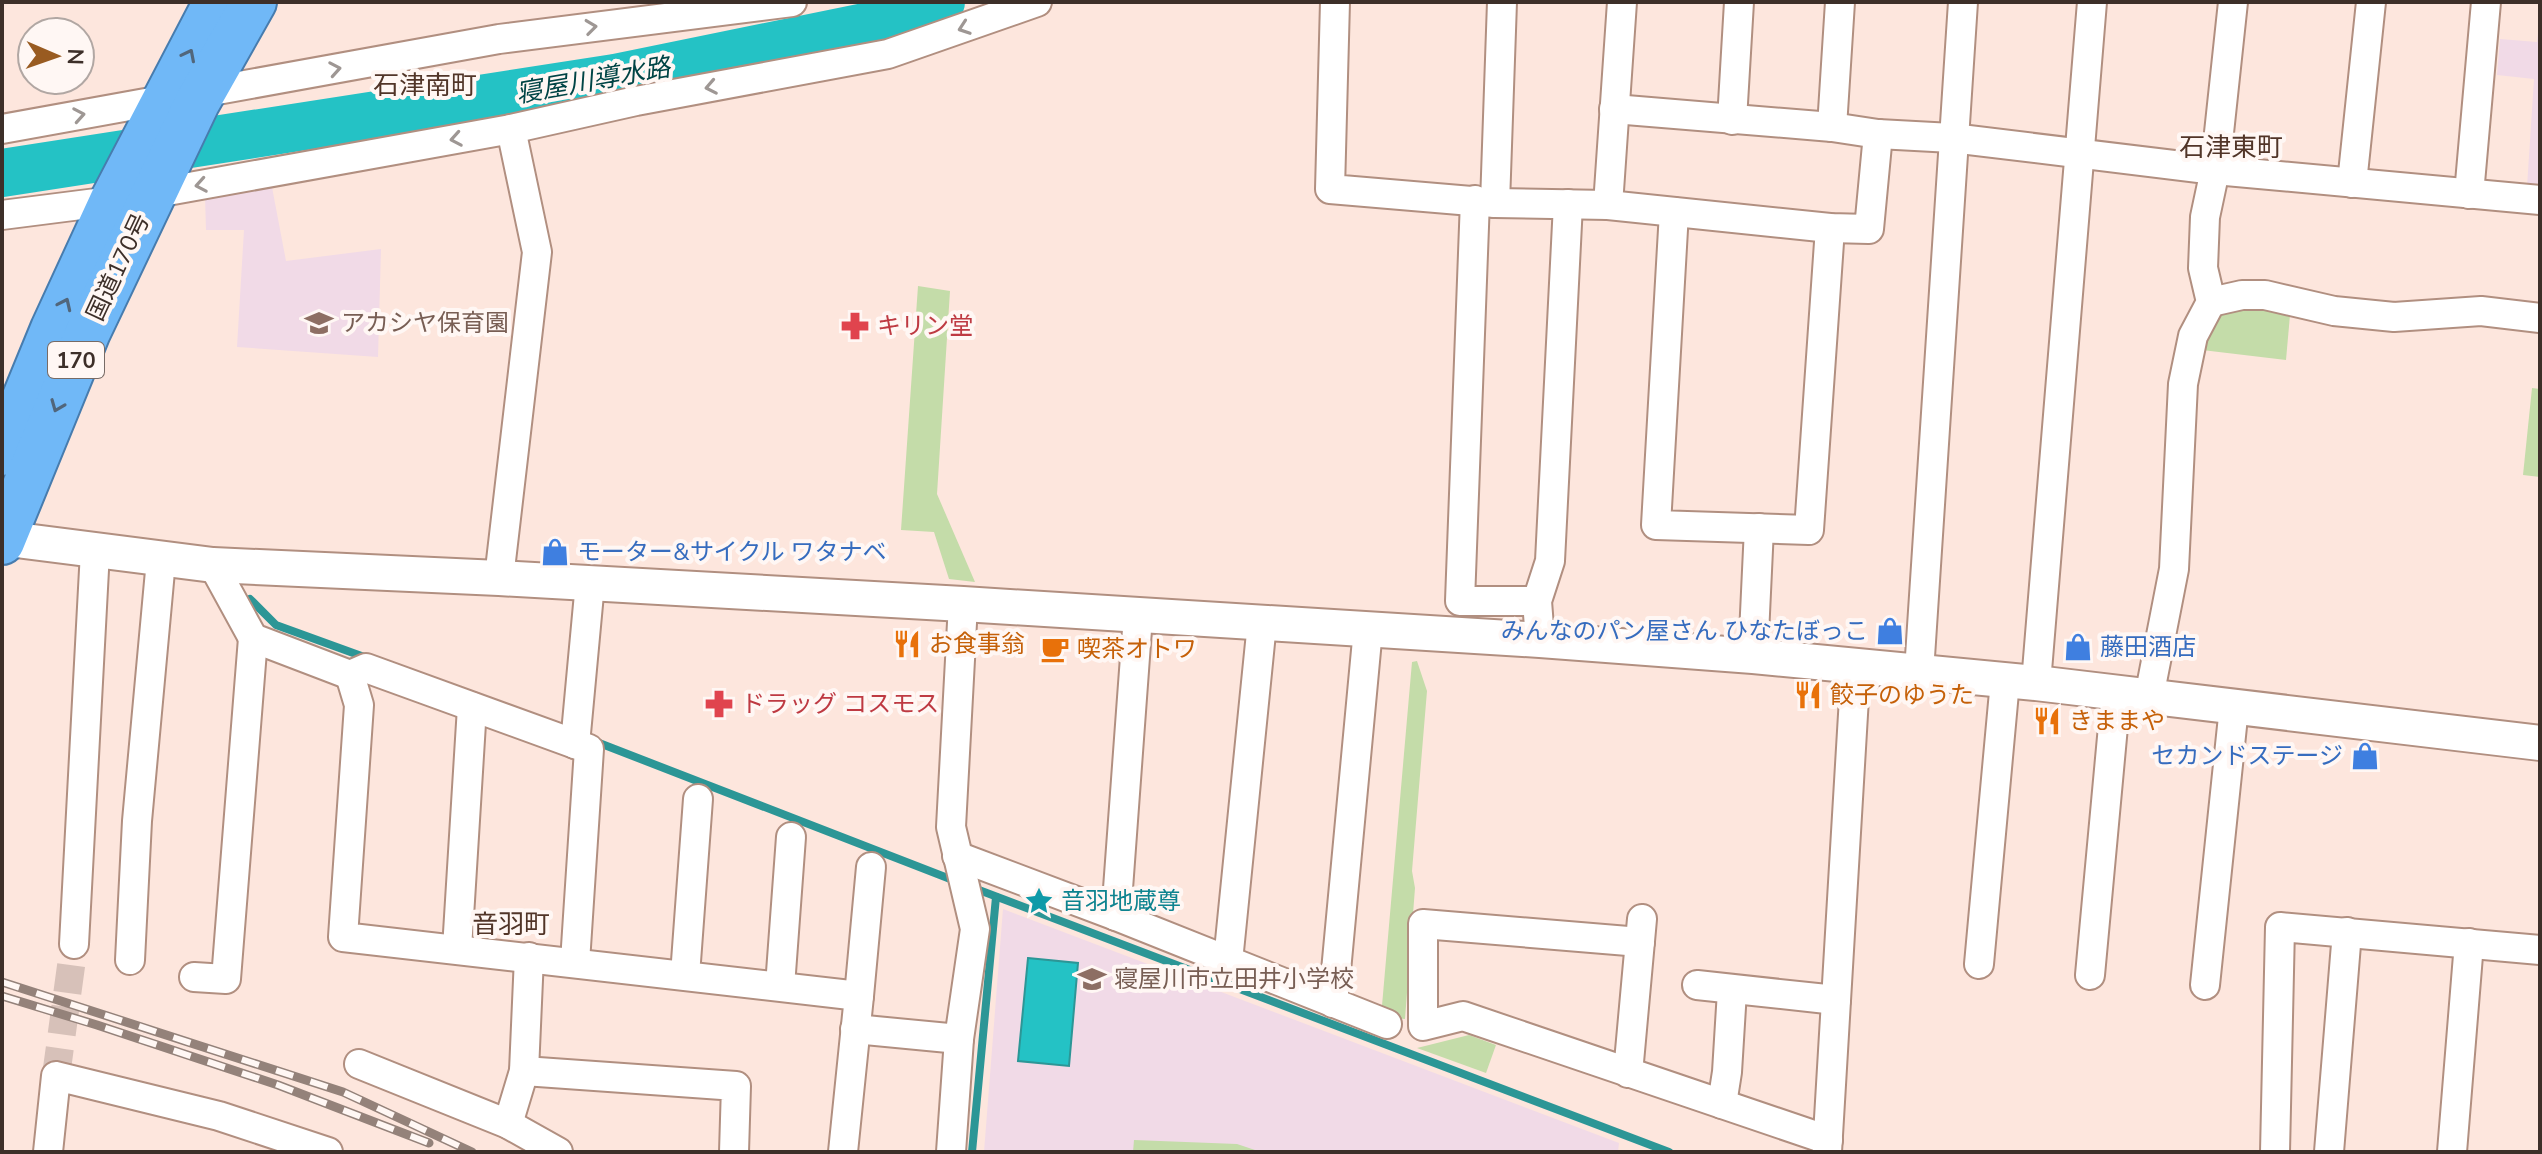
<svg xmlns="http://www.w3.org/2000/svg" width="2542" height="1154" viewBox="0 0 2542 1154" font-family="'Nunito Sans','Noto Sans JP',sans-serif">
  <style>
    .education { fill: #f1dae7 }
    .park { fill: #c4dca9 }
    .water { fill: #24c2c5; stroke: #2c9696; stroke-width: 2 }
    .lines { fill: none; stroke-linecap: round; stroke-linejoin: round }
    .stream { stroke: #2c9696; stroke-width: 8 }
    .river { stroke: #24c2c5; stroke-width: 48 }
    .minor-tunnel { stroke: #d7c1b9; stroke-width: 28; stroke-dasharray: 28 14; stroke-linecap: butt }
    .minor-casing { stroke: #b18f80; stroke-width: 32 }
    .tertiary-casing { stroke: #b18f80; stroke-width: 38 }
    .trunk-casing { stroke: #477cae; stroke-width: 48 }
    .minor { stroke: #fff; stroke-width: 28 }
    .tertiary { stroke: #fff; stroke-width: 34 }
    .trunk { stroke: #70b8f7; stroke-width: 44 }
    .rail-casing { stroke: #94827a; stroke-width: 9 }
    .rail { stroke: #fff7f4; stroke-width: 6; stroke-dasharray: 18; stroke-linecap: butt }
    .oneway { stroke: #9e9794 }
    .oneway2 { stroke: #51667b }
    .labels { text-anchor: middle; stroke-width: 8; stroke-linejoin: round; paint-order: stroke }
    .shield { fill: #fff7f4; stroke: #776b66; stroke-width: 2 }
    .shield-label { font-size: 22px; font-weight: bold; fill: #3d2f29 }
    .street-label { font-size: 24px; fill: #3d2f29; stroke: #fff7f4 }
    .education-label { font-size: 24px; fill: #785e54; stroke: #fff7f4; text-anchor: start }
    .health-label { font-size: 24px; fill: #be3a42; stroke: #fff7f4; text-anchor: start }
    .shop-label { font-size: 24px; fill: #366cbe; stroke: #fff7f4; text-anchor: start }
    .food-label { font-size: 24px; fill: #c56008; stroke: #fff7f4; text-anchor: start }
    .culture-label { font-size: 24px; fill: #0d838f; stroke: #fff7f4; text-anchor: start }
    .water-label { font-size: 26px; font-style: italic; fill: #004445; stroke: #fff7f4 }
    .neighbourhood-label { font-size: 26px; fill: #513528; stroke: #fff7f4 }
  </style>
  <rect width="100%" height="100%" fill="#fde6dd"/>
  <!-- education -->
  <g class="education">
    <path d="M2540,16V188L2527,187L2534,79L2497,75L2500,39L2537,42Z"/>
    <path d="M271,182L286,261L381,249L378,357L237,347L244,230H206L205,196Z"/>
    <path d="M1003,909L1619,1143L1618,1152H984Z"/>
  </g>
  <!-- park -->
  <g class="park">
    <path d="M918,286L950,291L937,494L975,582L949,579L934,532L901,530Z"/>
    <path d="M2241,304L2290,315L2286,360L2202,350C2211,322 2215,317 2241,304Z"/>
    <path d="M2532,388L2540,389V477L2523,475Z"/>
    <path d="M1417,661L1427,691L1412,871L1415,888L1405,1019L1381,1017L1412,662Z"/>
    <path d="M1469,1035L1496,1045L1486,1073L1417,1048Z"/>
    <path d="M1134,1140L1237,1144L1261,1152H1133Z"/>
  </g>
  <!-- water -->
  <path class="water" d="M1028,958L1078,963L1069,1066L1018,1061Z"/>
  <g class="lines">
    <!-- stream -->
    <g class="stream">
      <path d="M250,599L276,625L367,658"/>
      <path d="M594,741L958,882"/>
      <path d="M971,887L1669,1152"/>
      <path d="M972,1152L996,897"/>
    </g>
    <!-- river -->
    <path class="river" d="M2,173L615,78L899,20L941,2"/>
    <!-- minor-tunnel -->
    <path class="minor-tunnel" d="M56,1076L74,944"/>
    <defs>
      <g id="minor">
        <path d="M1335,2L1330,189L1495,203L1608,205L1830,228L1869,229L1878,134"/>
        <path d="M1614,109L1832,127L1878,134L1952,138L2215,170L2540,200"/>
        <path d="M1732,120L1739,2"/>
        <path d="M1832,127L1840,2"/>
        <path d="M2,129L499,39L792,2"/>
        <path d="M2352,183L2371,2"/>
        <path d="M2469,194L2486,2"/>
        <path d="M1475,200L1460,601H1537"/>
        <path d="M1495,203L1502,2"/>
        <path d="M1608,205L1622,2"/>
        <path d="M1674,212L1656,525L1809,530L1830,228"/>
        <path d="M2,215L112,201L511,129L636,101L888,54L1037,2"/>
        <path d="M2211,302L2242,295H2265L2334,311L2394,317L2481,311L2540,318"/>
        <path d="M213,565L253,638L350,675L366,668L589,749L575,962"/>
        <path d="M499,578L537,252L511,129"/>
        <path d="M1540,640L1537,601L1550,561L1568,204"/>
        <path d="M1753,656L1759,528"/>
        <path d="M1919,672L1963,2"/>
        <path d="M350,675L359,705L343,937L859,996L843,1152"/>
        <path d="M2036,683L2092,2"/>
        <path d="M2149,697L2174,569L2183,384L2193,336L2211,302L2203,268L2205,217L2215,170L2233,2"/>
        <path d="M575,744L590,583"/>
        <path d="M957,856L1116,916L1387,1024"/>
        <path d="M1116,916L1138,616"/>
        <path d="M1640,942L1423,924V1026L1463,1016L1828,1140"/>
        <path d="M74,944L95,551"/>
        <path d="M457,949L472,707"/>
        <path d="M130,960L137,821L161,560"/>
        <path d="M1228,961L1262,623"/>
        <path d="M1979,964L2005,681"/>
        <path d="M685,975L698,799"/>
        <path d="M2090,975L2116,694"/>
        <path d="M194,977L226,979L253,638"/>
        <path d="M1697,985L1836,1000"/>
        <path d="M2205,985L2234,707"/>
        <path d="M780,986L791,837"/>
        <path d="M859,996L871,867"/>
        <path d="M1333,1003L1368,629"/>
        <path d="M855,1029L959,1039"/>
        <path d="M359,1064L508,1124L558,1152"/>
        <path d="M524,1071L736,1086L734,1152"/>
        <path d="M1628,1073L1642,919"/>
        <path d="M1722,1104L1727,1072L1732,991"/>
        <path d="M508,1124L524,1071L529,957"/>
        <path d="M48,1152L56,1076L219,1116L328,1152"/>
        <path d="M951,1152L959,1039L975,929L951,827L963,604"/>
        <path d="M1827,1152L1856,664"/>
        <path d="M2275,1152L2280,927L2540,950"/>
        <path d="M2329,1152L2347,932"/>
        <path d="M2452,1152L2469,943"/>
      </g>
      <path id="tertiary" d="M2,538L213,565L499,578L963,604L1540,640L1753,656L2036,683L2540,743"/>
      <g id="trunk">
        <path d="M2,453L53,329L112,201L216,2"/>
        <path d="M2,542L88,332L197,103L254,2"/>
      </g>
    </defs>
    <!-- minor casing -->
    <use href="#minor" class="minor-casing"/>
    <!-- tertiary casing -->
    <use href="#tertiary" class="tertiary-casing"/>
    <!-- trunk casing -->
    <use href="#trunk" class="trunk-casing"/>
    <!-- minor -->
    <use href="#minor" class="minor"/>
    <!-- tertiary -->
    <use href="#tertiary" class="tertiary"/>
    <!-- trunk -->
    <use href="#trunk" class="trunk"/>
    <defs>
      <g id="rail">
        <path d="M2,982L343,1092L472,1152"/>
        <path d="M2,996L97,1025L278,1085L429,1143"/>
      </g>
    </defs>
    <!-- rail casing -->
    <use href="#rail" class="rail-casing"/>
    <!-- rail -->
    <use href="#rail" class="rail"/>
  </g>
  <!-- one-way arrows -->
  <defs><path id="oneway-chevron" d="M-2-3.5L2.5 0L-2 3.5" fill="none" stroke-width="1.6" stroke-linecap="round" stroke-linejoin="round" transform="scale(2)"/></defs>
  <g class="oneway">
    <use href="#oneway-chevron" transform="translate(591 27) rotate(-7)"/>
    <use href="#oneway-chevron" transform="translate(964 28) rotate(161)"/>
    <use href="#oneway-chevron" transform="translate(335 69) rotate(-10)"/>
    <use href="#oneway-chevron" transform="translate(711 87) rotate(169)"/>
    <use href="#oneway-chevron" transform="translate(79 115) rotate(-10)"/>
    <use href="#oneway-chevron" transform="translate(456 139) rotate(170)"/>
    <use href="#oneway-chevron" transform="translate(201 185) rotate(170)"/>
  </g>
  <g class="oneway2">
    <use href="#oneway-chevron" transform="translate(189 55) rotate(-63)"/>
    <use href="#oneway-chevron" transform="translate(65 304) rotate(-65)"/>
    <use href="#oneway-chevron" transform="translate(57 406) rotate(112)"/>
  </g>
  <!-- icons -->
  <defs>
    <symbol id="school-bare" viewBox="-9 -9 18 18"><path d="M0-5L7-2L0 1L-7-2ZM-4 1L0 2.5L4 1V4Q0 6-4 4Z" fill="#8d6e63" stroke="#fff7f4" stroke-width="2.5" paint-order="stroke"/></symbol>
    <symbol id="pharmacy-bare" viewBox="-9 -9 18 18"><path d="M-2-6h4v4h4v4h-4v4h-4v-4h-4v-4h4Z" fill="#e0444e" stroke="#fff7f4" stroke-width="2.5" paint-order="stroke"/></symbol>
    <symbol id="shop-bare" viewBox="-9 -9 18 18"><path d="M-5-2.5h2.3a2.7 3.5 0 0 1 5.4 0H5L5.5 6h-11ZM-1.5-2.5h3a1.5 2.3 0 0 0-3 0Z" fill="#3f7fe0" stroke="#fff7f4" stroke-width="2.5" paint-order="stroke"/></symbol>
    <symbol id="restaurant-bare" viewBox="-9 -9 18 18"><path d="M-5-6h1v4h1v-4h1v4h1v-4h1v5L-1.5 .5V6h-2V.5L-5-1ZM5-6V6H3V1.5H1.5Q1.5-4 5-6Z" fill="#e8710a" stroke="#fff7f4" stroke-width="2.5" paint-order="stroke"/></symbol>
    <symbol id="cafe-bare" viewBox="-9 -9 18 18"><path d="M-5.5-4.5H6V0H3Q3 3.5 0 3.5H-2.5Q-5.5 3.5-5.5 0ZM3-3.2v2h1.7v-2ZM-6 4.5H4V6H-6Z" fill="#e8710a" stroke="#fff7f4" stroke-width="2.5" paint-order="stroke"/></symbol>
    <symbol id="sight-bare" viewBox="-9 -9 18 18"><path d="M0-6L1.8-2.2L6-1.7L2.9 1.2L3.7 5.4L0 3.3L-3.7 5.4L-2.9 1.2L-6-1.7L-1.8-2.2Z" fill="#0f9aa8" stroke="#fff7f4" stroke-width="2.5" paint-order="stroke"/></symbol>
  </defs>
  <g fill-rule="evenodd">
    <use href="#school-bare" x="299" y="303" width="40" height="40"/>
    <use href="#pharmacy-bare" x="835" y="306" width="40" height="40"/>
    <use href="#shop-bare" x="535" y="532" width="40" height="40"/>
    <use href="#shop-bare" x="1870" y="611" width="40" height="40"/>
    <use href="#restaurant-bare" x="887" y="624" width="40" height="40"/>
    <use href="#shop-bare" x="2058" y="627" width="40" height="40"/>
    <use href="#cafe-bare" x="1035" y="629" width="40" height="40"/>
    <use href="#restaurant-bare" x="1788" y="675" width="40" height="40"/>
    <use href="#pharmacy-bare" x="699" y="684" width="40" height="40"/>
    <use href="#restaurant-bare" x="2027" y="701" width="40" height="40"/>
    <use href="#shop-bare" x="2345" y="736" width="40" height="40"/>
    <use href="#sight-bare" x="1019" y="881" width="40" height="40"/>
    <use href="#school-bare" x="1072" y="959" width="40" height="40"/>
  </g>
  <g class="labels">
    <!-- shield labels -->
    <rect class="shield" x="48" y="342" width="56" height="36" rx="6"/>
    <g class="shield-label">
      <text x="76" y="368">170</text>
    </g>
    <!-- street labels -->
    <g class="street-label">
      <text transform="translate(118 267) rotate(-65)" y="8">国道170号</text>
    </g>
    <!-- education labels -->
    <g class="education-label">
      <text x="341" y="331">アカシヤ保育園</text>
      <text x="1114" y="987">寝屋川市立田井小学校</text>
    </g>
    <!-- health labels -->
    <g class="health-label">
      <text x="877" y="334">キリン堂</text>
      <text x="741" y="712">ドラッグ コスモス</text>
    </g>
    <!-- shop labels -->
    <g class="shop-label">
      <text x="577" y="560">モーター&amp;サイクル ワタナベ</text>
      <text x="1868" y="639" text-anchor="end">みんなのパン屋さん ひなたぼっこ</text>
      <text x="2100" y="655">藤田酒店</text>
      <text x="2343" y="764" text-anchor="end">セカンドステージ</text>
    </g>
    <!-- food labels -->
    <g class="food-label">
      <text x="929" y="652">お食事翁</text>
      <text x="1077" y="657">喫茶オトワ</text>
      <text x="1830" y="703">餃子のゆうた</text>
      <text x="2069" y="729">きままや</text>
    </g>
    <!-- culture labels -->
    <g class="culture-label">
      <text x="1061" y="909">音羽地蔵尊</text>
    </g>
    <!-- water labels -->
    <g class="water-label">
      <text transform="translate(593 80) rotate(-10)" y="9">寝屋川導水路</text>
    </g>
    <!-- neighbourhood labels -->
    <g class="neighbourhood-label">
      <text x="425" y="94">石津南町</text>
      <text x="2231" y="156">石津東町</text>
      <text x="511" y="933">音羽町</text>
    </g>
  </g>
  <!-- border -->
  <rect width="2542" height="1154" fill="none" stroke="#3d2f29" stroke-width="8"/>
  <!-- north arrow -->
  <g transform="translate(56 56) rotate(92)"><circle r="38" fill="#fff7f4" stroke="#b1a7a3" stroke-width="2"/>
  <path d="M0-6L14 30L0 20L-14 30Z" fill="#995b21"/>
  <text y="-12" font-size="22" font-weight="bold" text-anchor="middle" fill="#3d2f29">N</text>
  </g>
</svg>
